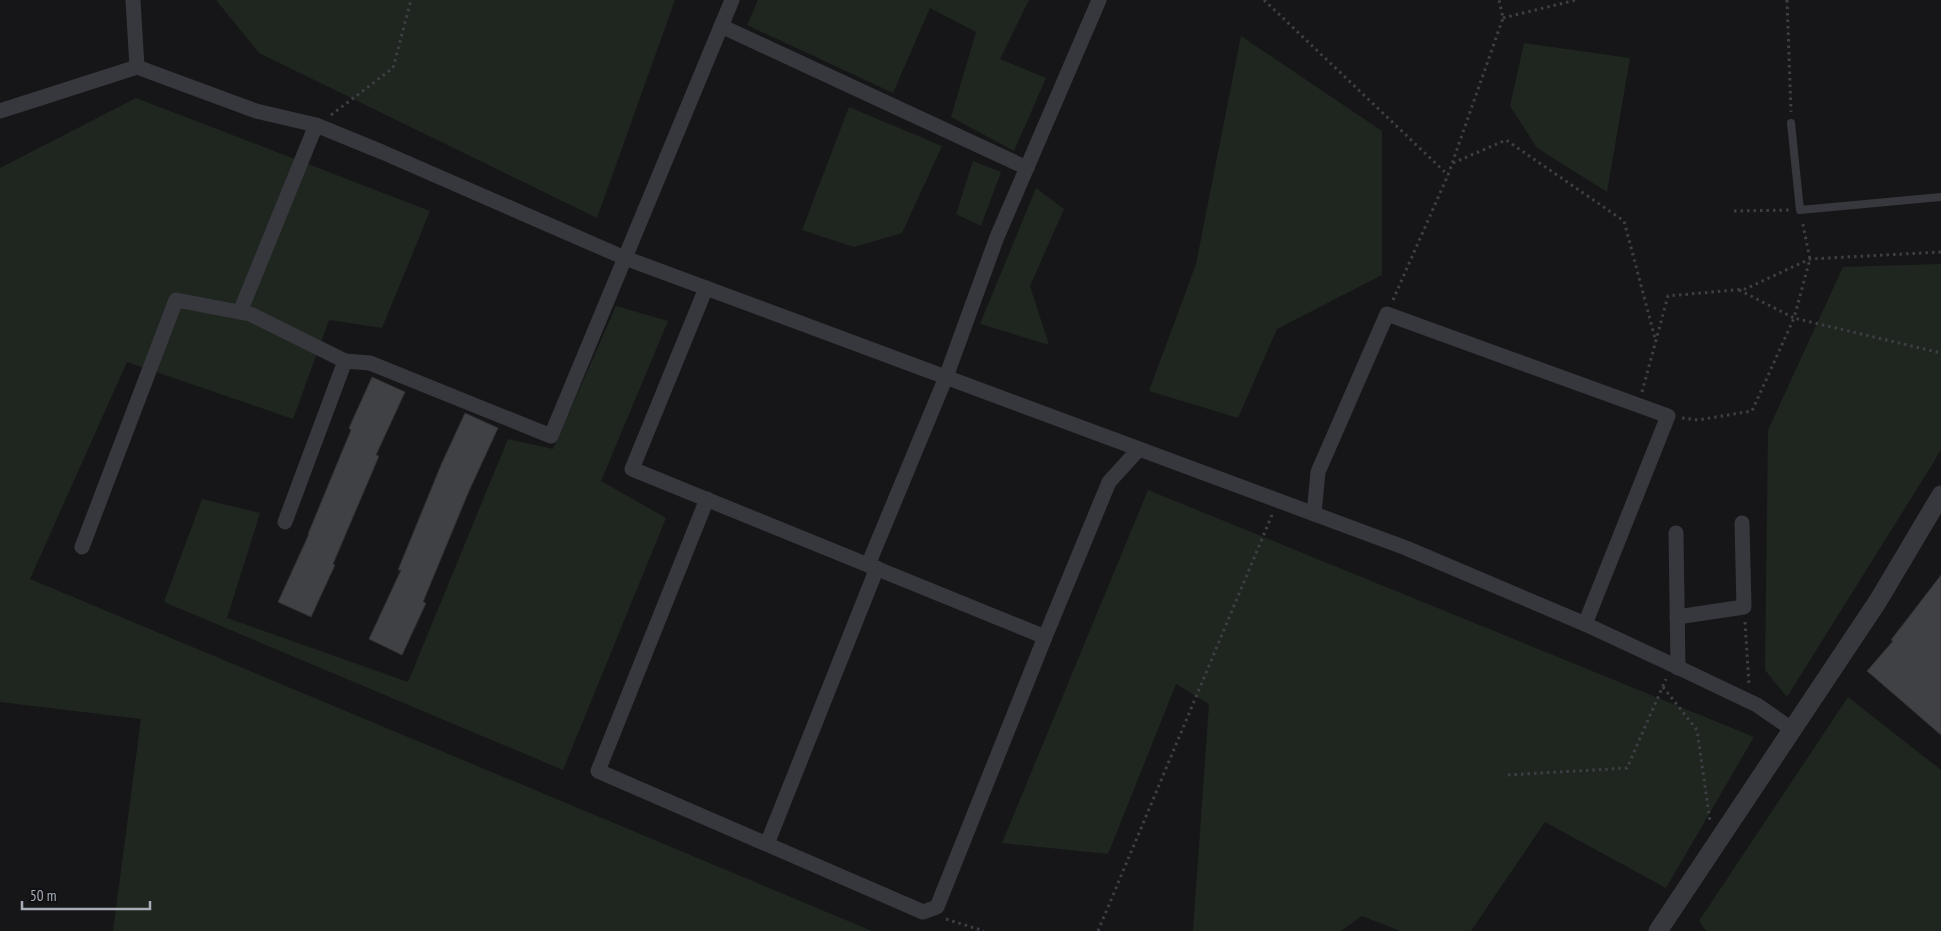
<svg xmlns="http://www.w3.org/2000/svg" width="1941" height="931" viewBox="0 0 1941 931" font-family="'PT Sans Narrow',sans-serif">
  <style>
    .green { fill: #1e261f }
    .building { fill: #404145; stroke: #303034 }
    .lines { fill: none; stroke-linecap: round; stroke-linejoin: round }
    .path { stroke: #3d3f44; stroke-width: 3; stroke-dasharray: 2.5 4; stroke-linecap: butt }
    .service { stroke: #37383d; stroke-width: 8 }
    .minor { stroke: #37383d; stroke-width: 15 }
    .tertiary { stroke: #37383d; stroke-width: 19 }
  </style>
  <rect width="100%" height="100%" fill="#161618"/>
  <!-- green -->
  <g class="green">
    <path d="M216,0H675L597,218L259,53Z"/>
    <path d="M758,0H1029L1000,59L1046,78L1014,151L951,117L976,32L930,8L893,93L747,25Z"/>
    <path d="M1241,36L1382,131V275L1277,329L1238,418L1149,391L1196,264Z"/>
    <path d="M1524,43L1630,58L1607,192L1537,148L1510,106Z"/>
    <path d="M136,98L430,211L382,328L329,320L293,419L127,362L30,579L872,931H113L141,719L0,702V168Z"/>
    <path d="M849,107L942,146L902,233L854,247L802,230Z"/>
    <path d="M973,161L1001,172L981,226L956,214Z"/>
    <path d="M1036,188L1064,209L1030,286L1049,345L980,324Z"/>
    <path d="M1941,264V449L1935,460L1787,697L1765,670L1768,430L1843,267Z"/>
    <path d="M616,306L668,321L601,481L666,518L563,770L164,602L202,499L260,513L227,618L408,682L508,439L553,449Z"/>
    <path d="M1148,490L1754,737L1666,888L1545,822L1471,931H1400L1362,916L1341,931H1193L1209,704L1176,684L1108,854L1002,843Z"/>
    <path d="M1848,697L1941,770V931H1706L1699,921Z"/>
  </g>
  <!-- building -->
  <g class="building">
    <path d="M372,377L405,392L376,455L379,456L333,564L335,565L311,617L278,602L309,534H308L351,430L349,428Z"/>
    <path d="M465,413L498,428L469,491L423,602L426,603L402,655L369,639L401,570H398L441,465Z"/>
    <path d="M1941,575V735L1867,671L1893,641L1891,640Z"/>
  </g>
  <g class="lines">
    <!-- path -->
    <g class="path">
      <path d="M1264,0L1448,175"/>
      <path d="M1787,0L1791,112"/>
      <path d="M1503,18L1576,0"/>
      <path d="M331,115L393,68L411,0"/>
      <path d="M1453,163L1506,140L1624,221L1656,342"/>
      <path d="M1734,211L1789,210"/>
      <path d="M1739,290L1794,318L1810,259L1802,220"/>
      <path d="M1393,300L1448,175L1503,18L1499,0"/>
      <path d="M1642,392L1668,296L1745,289L1810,259L1941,252"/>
      <path d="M1682,418L1698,420L1752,411L1794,318L1941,353"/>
      <path d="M1745,622L1749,685"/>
      <path d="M1663,687L1697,730L1710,821"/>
      <path d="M1508,775L1627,768L1666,679"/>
      <path d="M946,919L984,931"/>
      <path d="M1098,931L1272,515"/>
    </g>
    <!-- service -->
    <path class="service" d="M1791,123L1800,210L1941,197"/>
    <!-- minor -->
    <g class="minor">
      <path d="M133,0L137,67"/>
      <path d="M721,26L1027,168"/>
      <path d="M0,111L137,67L256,111L316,125L382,152L625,258L1406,548L1585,624L1673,665L1757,705L1793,730"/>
      <path d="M706,288L632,469L1045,637"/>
      <path d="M240,312L316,125"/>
      <path d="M707,499L598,771L923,912L937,907L1045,637L1109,482L1139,449"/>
      <path d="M1314,514L1318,472L1387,314L1668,416L1585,624"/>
      <path d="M285,522L345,361L370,363L551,436L732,0"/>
      <path d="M1676,533L1678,668"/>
      <path d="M82,547L176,300L250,314L345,361"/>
      <path d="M868,565L946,377L997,237L1099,0"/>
      <path d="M1677,617L1744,607L1742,523"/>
      <path d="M767,844L877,568"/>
    </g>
    <!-- tertiary -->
    <path class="tertiary" d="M1658,931L1878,601L1941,495"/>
  </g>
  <!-- scale -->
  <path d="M22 901v8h128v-8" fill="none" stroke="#a8adb8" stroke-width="2.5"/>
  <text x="30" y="901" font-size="15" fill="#a8adb8" stroke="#111113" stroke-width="4" paint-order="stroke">50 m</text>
</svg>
